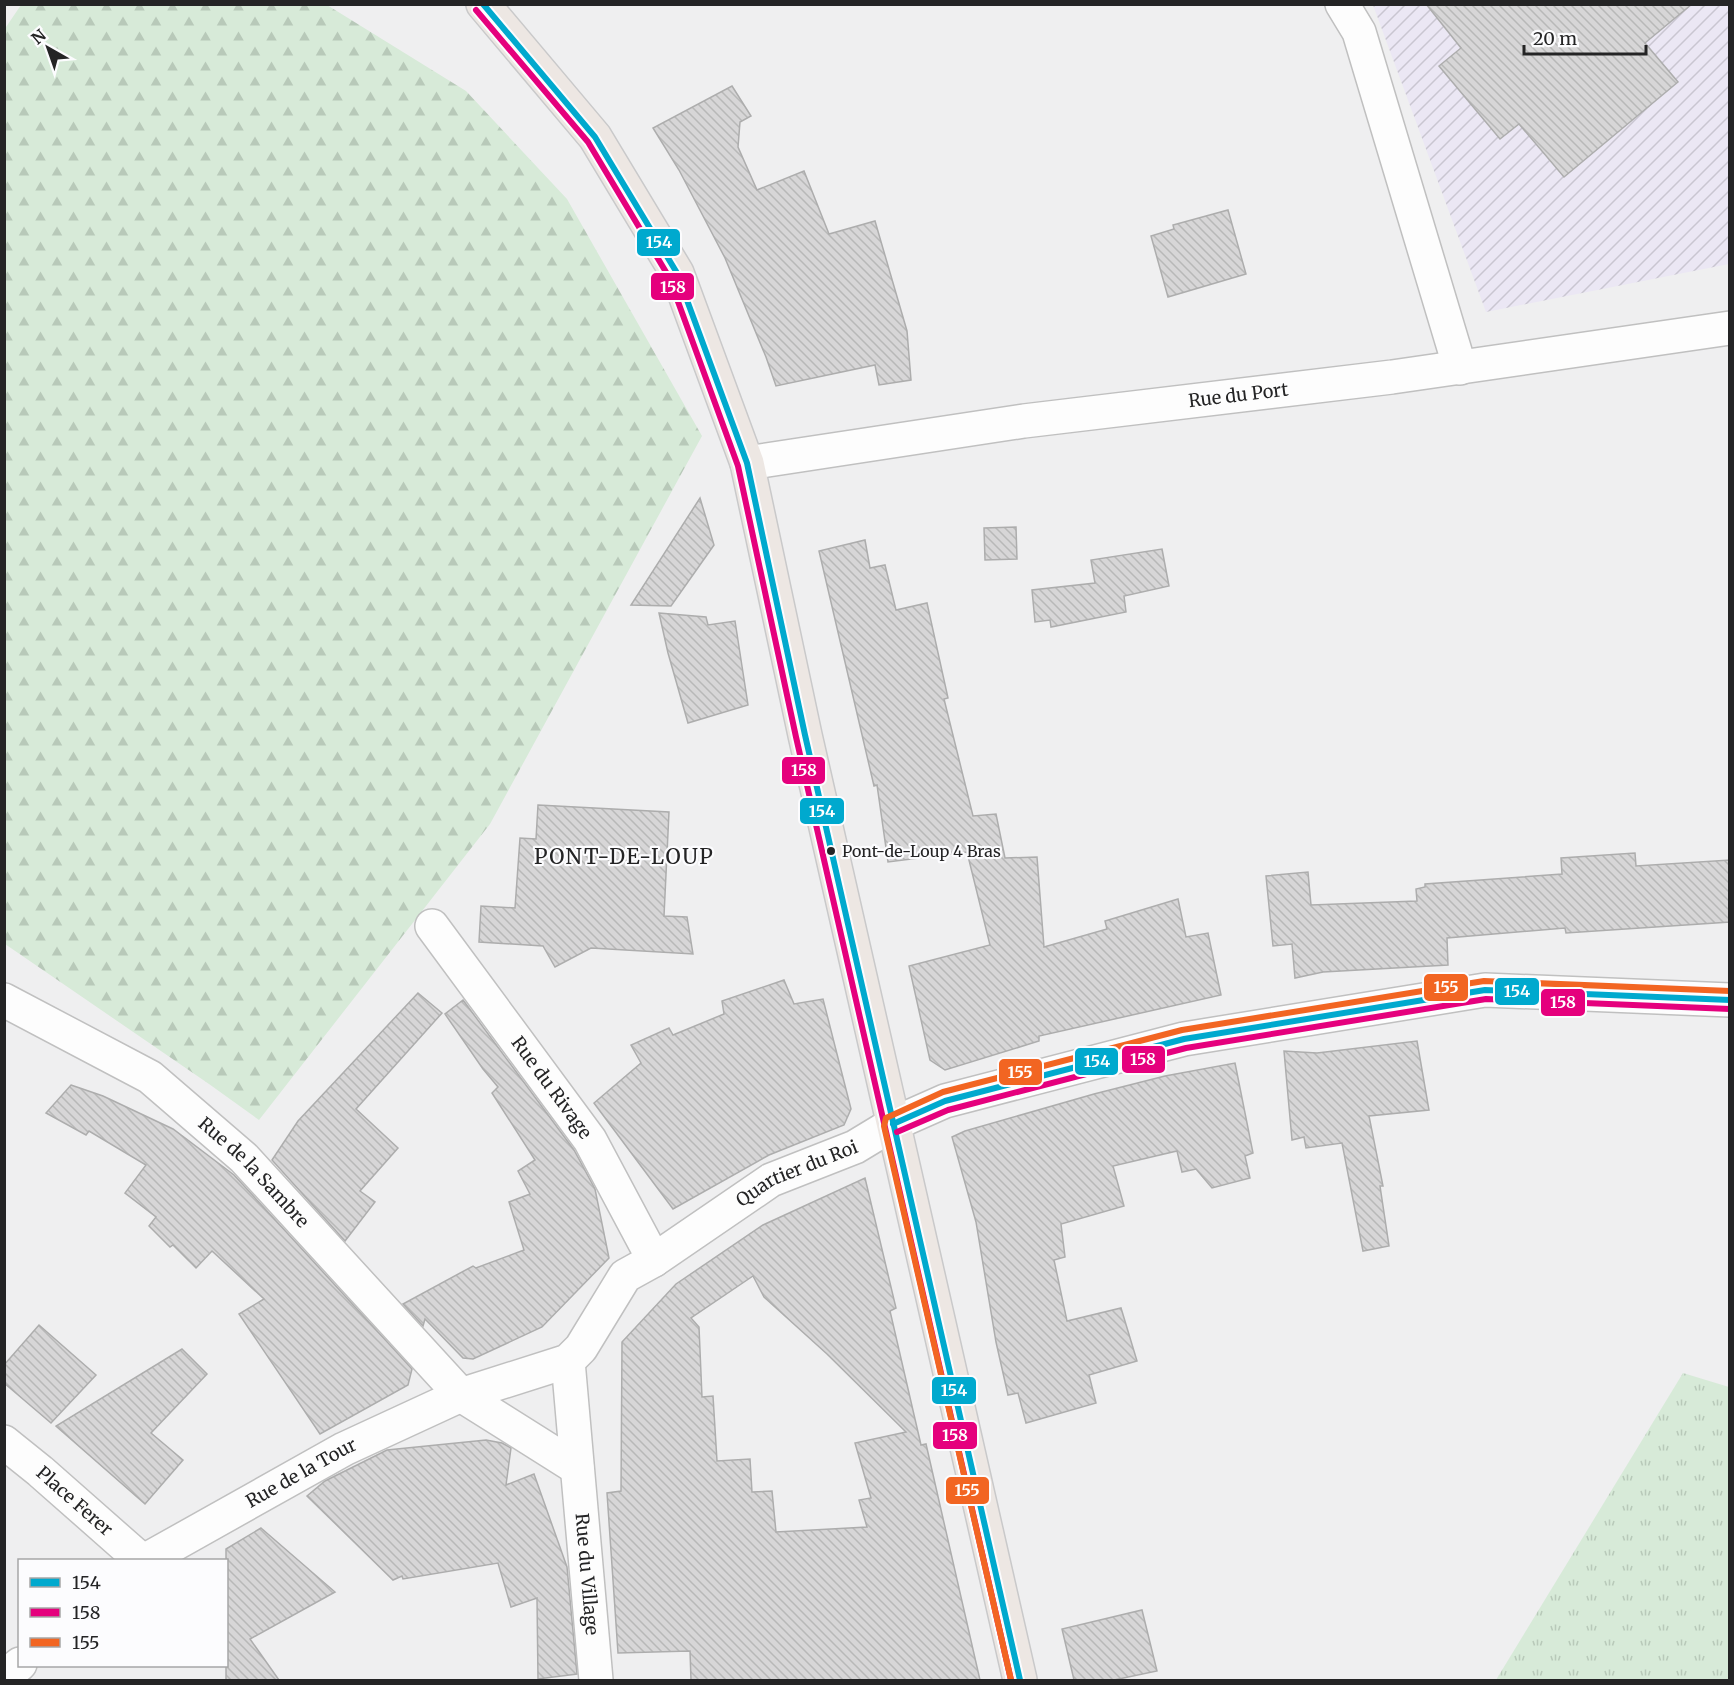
<svg xmlns="http://www.w3.org/2000/svg" width="1734" height="1685" viewBox="0 0 1734 1685" font-family="Merriweather,serif">
  <style>
    .industrial { fill: url(#industrial-furrows) }
    .grass { fill: url(#grass-tufts) }
    .forest { fill: url(#forest-firs) }
    .building { fill: url(#building-back-hatch); stroke: #adadad; stroke-width: 1.5; fill-rule: evenodd }
    .lines { fill: none; stroke-linecap: round; stroke-linejoin: round }
    .minor-casing { stroke: #c0c0c0; stroke-width: 36 }
    .major-casing { stroke: #c9c9ca; stroke-width: 36 }
    .minor { stroke: #fdfdfd; stroke-width: 33 }
    .major { stroke: #ede7e3; stroke-width: 33 }
    .bus-1-casing { stroke: #fcfcfe; stroke-width: 10 }
    .bus-2-casing { stroke: #fcfcfe; stroke-width: 10 }
    .bus-3-casing { stroke: #fcfcfe; stroke-width: 10 }
    .bus-1 { stroke: #00a9ce; stroke-width: 6 }
    .bus-2 { stroke: #e5007d; stroke-width: 6 }
    .bus-3 { stroke: #f26522; stroke-width: 6 }
    .bus-dot { fill: #242425; stroke: #fcfcfe; stroke-width: 2 }
    .labels { text-anchor: middle; stroke-width: 4.5; stroke-linejoin: round; paint-order: stroke }
    .bus-label { font-size: 16px; fill: #242425; stroke: #fcfcfe; text-anchor: start }
    .street-label { font-size: 18px; fill: #242425; stroke: #fcfcfe }
    .quarter-label { font-size: 21px; letter-spacing: 1.5px; fill: #242425; stroke: #fcfcfe }
    .line-badge { stroke: #fcfcfe; stroke-width: 2 }
    .badge-label { font-size: 16px; text-anchor: middle; font-weight: bold; fill: #fff }
  </style>
  <defs>
    <pattern id="industrial-furrows" width="10" height="10" patternUnits="userSpaceOnUse" patternTransform="scale(1.5)"><rect width="10" height="10" fill="#ebe7f4"/><path d="M-1 1l2-2M0 10L10 0M9 11l2-2" fill="none" stroke="#c9c6d1"/></pattern>
    <pattern id="grass-tufts" width="24" height="20" patternUnits="userSpaceOnUse" patternTransform="scale(1.5)"><rect width="24" height="20" fill="#d7ead8"/><path d="M3 7l-1-3M5 7V3M7 7l1-3M15 17l-1-3M17 17v-4M19 17l1-3" fill="none" stroke="#b8c9b9"/></pattern>
    <pattern id="forest-firs" width="22" height="20" patternUnits="userSpaceOnUse" patternTransform="scale(1.5)"><rect width="22" height="20" fill="#d7ead8"/><path d="M5 1l3.5 6h-7zM16 11l3.5 6h-7z" fill="#b8c9b9"/></pattern>
    <pattern id="building-back-hatch" width="6" height="6" patternUnits="userSpaceOnUse" patternTransform="scale(1.5)"><rect width="6" height="6" fill="#d7d6d7"/><path d="M-1 5l2 2M0 0l6 6M5-1l2 2" fill="none" stroke="#b8b8b8"/></pattern>
  </defs>
  <rect width="100%" height="100%" fill="#efeff0"/>
  <!-- industrial -->
  <path class="industrial" d="M1373,5H1729V264L1486,312Z"/>
  <!-- grass -->
  <path class="grass" d="M1683,1373L1729,1387V1680H1496Z"/>
  <!-- forest -->
  <path class="forest" d="M21,5H327L466,91L567,199L702,436L490,824L259,1120L209,1084L5,944L4,30Z"/>
  <!-- building -->
  <g class="building">
    <path d="M1426,4H1692L1645,43L1678,82L1564,177L1519,124L1500,139L1439,66L1461,48Z"/>
    <path d="M732,86L751,116L740,122L738,147L757,190L804,171L829,234L875,221L907,331L911,380L879,385L875,365L776,386L766,357L725,258L679,170L653,128Z"/>
    <path d="M1228,210L1246,274L1168,297L1151,236L1174,229L1173,225Z"/>
    <path d="M700,498L714,545L671,606L631,605Z"/>
    <path d="M1016,527L1017,559L985,560L984,528Z"/>
    <path d="M865,540L870,568L885,565L896,610L927,603L948,698L944,699L973,816L996,814L1005,858L1037,857L1044,947L1107,929L1105,921L1178,899L1186,937L1208,933L1221,995L1039,1036V1041L945,1070L930,1060L909,966L990,945L967,852L888,862L877,785L874,786L819,551Z"/>
    <path d="M1162,549L1169,586L1124,596L1126,612L1051,627L1050,620L1035,622L1032,590L1095,583L1091,560Z"/>
    <path d="M659,613L706,617L708,625L735,621L748,705L688,723L668,653Z"/>
    <path d="M538,805L669,812L664,916L687,917L693,954L591,948L555,967L543,946L479,942L481,906L515,908L520,838L536,839Z"/>
    <path d="M1635,853L1636,866L1730,860V922L1566,933L1565,928L1447,938L1448,965L1323,972L1295,978L1292,944L1273,946L1266,876L1308,872L1311,905L1417,901L1416,889L1425,887V884L1562,874L1561,858Z"/>
    <path d="M784,980L794,1004L823,999L851,1109L844,1125L769,1155L673,1209L594,1103L641,1063L631,1045L669,1028L673,1035L724,1014L722,1001Z"/>
    <path d="M418,993L442,1013L356,1109L398,1148L360,1191L375,1202L345,1241L272,1160L298,1121Z"/>
    <path d="M463,1000L574,1150L595,1189L609,1258L542,1327L473,1359L463,1358L425,1319L423,1326L403,1304L473,1266L476,1268L524,1250L509,1202L530,1194L518,1171L535,1160L492,1093L498,1087L483,1069L445,1014Z"/>
    <path d="M1417,1041L1429,1110L1369,1116L1383,1186H1380L1389,1246L1363,1251L1342,1143L1306,1148L1304,1137L1292,1140L1284,1051L1317,1053Z"/>
    <path d="M1235,1063L1253,1153L1245,1156L1250,1178L1212,1188L1196,1169L1182,1172L1177,1151L1113,1166L1124,1206L1061,1224L1065,1257L1054,1260L1067,1321L1121,1308L1137,1361L1089,1375L1096,1403L1026,1423L1018,1393L1008,1395L996,1342L976,1222L952,1137L965,1131L1094,1094L1165,1076Z"/>
    <path d="M71,1085L103,1096L173,1129L234,1175L412,1369L408,1385L320,1434L239,1314L264,1299L212,1251L196,1268L173,1245L170,1247L149,1226L156,1217L125,1193L146,1165L89,1131L86,1135L46,1113Z"/>
    <path d="M865,1178L896,1308L890,1311L921,1445L926,1444L980,1680H691L690,1651L618,1653L607,1493L621,1491L622,1342L676,1284L763,1225ZM753,1276L764,1297L827,1354L906,1432L855,1443L871,1498L859,1500L867,1527L776,1532L772,1491L752,1492L750,1459L717,1461L713,1396L702,1397L699,1327L691,1318Z"/>
    <path d="M39,1325L96,1375L51,1423L4,1383V1365Z"/>
    <path d="M182,1349L207,1374L151,1433L183,1460L145,1504L56,1426Z"/>
    <path d="M486,1440L502,1443L511,1448L506,1485L534,1474L567,1567L577,1674L538,1679L537,1598L511,1607L498,1563L403,1579L402,1576L393,1580L307,1496L325,1481L387,1450Z"/>
    <path d="M261,1528L335,1592L250,1639L279,1680H226V1549Z"/>
    <path d="M1142,1610L1157,1671L1114,1680H1074L1062,1629Z"/>
  </g>
  <g class="lines">
    <defs>
      <g id="minor">
        <path d="M1342,4L1359,32L1460,368"/>
        <path id="s1" d="M747,463L1024,421L1392,377L1730,328"/>
        <path id="s2" d="M432,926L590,1140L654,1260"/>
        <path id="s3" d="M4,1000L150,1077L244,1158L461,1395L577,1468"/>
        <path id="s4" d="M568,1361L596,1680"/>
        <path id="s5" d="M4,1442L40,1471L141,1560"/>
        <path id="s6" d="M146,1560L344,1449L461,1395L568,1361L581,1348L625,1276L654,1260L771,1180L855,1147L893,1124L945,1101L1184,1039L1485,990L1730,1000"/>
        <path d="M4,1677L20,1664"/>
      </g>
      <path id="major" d="M483,4L595,137L677,273L747,463L805,735L1020,1680"/>
    </defs>
    <!-- minor casing -->
    <use href="#minor" class="minor-casing"/>
    <!-- major casing -->
    <use href="#major" class="major-casing"/>
    <!-- minor -->
    <use href="#minor" class="minor"/>
    <!-- major -->
    <use href="#major" class="major"/>
    <defs>
      <g id="bus-1">
        <path d="M483,4L595,137L677,273L747,463L805,735L1020,1680"/>
        <path d="M893,1124L945,1101L1184,1039L1485,990L1730,1000"/>
      </g>
      <g id="bus-2">
        <path d="M476,10L588,142L669,277L738,466L796,737L1011,1680"/>
        <path d="M897,1132L948,1110L1186,1048L1486,999L1730,1009"/>
      </g>
      <path id="bus-3" d="M1011,1680L884,1126L886,1118L943,1092L1182,1030L1484,981L1730,991"/>
    </defs>
    <!-- bus-1 casing -->
    <use href="#bus-1" class="bus-1-casing"/>
    <!-- bus-2 casing -->
    <use href="#bus-2" class="bus-2-casing"/>
    <!-- bus-3 casing -->
    <use href="#bus-3" class="bus-3-casing"/>
    <!-- bus-1 -->
    <use href="#bus-1" class="bus-1"/>
    <!-- bus-2 -->
    <use href="#bus-2" class="bus-2"/>
    <!-- bus-3 -->
    <use href="#bus-3" class="bus-3"/>
  </g>
  <!-- markers -->
  <circle class="bus-dot" cx="831" cy="851" r="5"/>
  <g class="labels">
    <!-- bus labels -->
    <g class="bus-label">
      <text x="842" y="857">Pont-de-Loup 4 Bras</text>
    </g>
    <!-- street labels -->
    <g class="street-label">
      <text dy="6" stroke="none"><textPath href="#s1" startOffset="496">Rue du Port</textPath></text>
      <text dy="6" stroke="none"><textPath href="#s2" startOffset="201">Rue du Rivage</textPath></text>
      <text dy="6" stroke="none"><textPath href="#s3" startOffset="306">Rue de la Sambre</textPath></text>
      <text dy="6" stroke="none"><textPath href="#s6" startOffset="772">Quartier du Roi</textPath></text>
      <text dy="6" stroke="none"><textPath href="#s6" startOffset="178">Rue de la Tour</textPath></text>
      <text dy="6" stroke="none"><textPath href="#s5" startOffset="92">Place Ferer</textPath></text>
      <text dy="6" stroke="none"><textPath href="#s4" startOffset="214">Rue du Village</textPath></text>
    </g>
    <!-- quarter labels -->
    <g class="quarter-label">
      <text x="624" y="864">PONT-DE-LOUP</text>
    </g>
  </g>
  <g class="line-badge">
    <rect x="636" y="228" width="45" height="29" rx="6" fill="#00a9ce"/>
    <rect x="650" y="272" width="45" height="29" rx="6" fill="#e5007d"/>
    <rect x="781" y="756" width="45" height="29" rx="6" fill="#e5007d"/>
    <rect x="799" y="797" width="46" height="28" rx="6" fill="#00a9ce"/>
    <rect x="1423" y="973" width="46" height="29" rx="6" fill="#f26522"/>
    <rect x="1494" y="977" width="46" height="29" rx="6" fill="#00a9ce"/>
    <rect x="1540" y="988" width="46" height="29" rx="6" fill="#e5007d"/>
    <rect x="1121" y="1045" width="45" height="29" rx="6" fill="#e5007d"/>
    <rect x="1074" y="1047" width="45" height="29" rx="6" fill="#00a9ce"/>
    <rect x="998" y="1058" width="45" height="28" rx="6" fill="#f26522"/>
    <rect x="931" y="1376" width="46" height="29" rx="6" fill="#00a9ce"/>
    <rect x="932" y="1421" width="46" height="29" rx="6" fill="#e5007d"/>
    <rect x="945" y="1476" width="45" height="29" rx="6" fill="#f26522"/>
  </g>
  <g class="badge-label">
    <text x="659" y="248">154</text>
    <text x="673" y="293">158</text>
    <text x="804" y="776">158</text>
    <text x="822" y="817">154</text>
    <text x="1446" y="993">155</text>
    <text x="1517" y="997">154</text>
    <text x="1563" y="1008">158</text>
    <text x="1143" y="1065">158</text>
    <text x="1097" y="1067">154</text>
    <text x="1020" y="1078">155</text>
    <text x="954" y="1396">154</text>
    <text x="955" y="1441">158</text>
    <text x="967" y="1496">155</text>
  </g>
  <!-- border -->
  <rect width="1734" height="1685" fill="none" stroke="#242425" stroke-width="12"/>
  <!-- legend -->
  <rect x="18" y="1559" width="210" height="108" fill="#fcfcfe" stroke="#a6a6a7" stroke-width="1.5"/>
  <rect x="30" y="1578" width="30" height="9" fill="#00a9ce" stroke="#a6a6a7" stroke-width="1.5"/>
  <text x="72" y="1589" font-size="18" fill="#242425">154</text>
  <rect x="30" y="1608" width="30" height="9" fill="#e5007d" stroke="#a6a6a7" stroke-width="1.5"/>
  <text x="72" y="1619" font-size="18" fill="#242425">158</text>
  <rect x="30" y="1638" width="30" height="9" fill="#f26522" stroke="#a6a6a7" stroke-width="1.5"/>
  <text x="72" y="1649" font-size="18" fill="#242425">155</text>
  <!-- north arrow -->
  <g transform="translate(48 48) rotate(320)" stroke="#fcfcfe" stroke-width="4.5" paint-order="stroke">
  <path d="M0-4.5L10 22L0 15L-10 22Z" fill="#242425"/>
  <text y="-9" font-size="16" font-weight="bold" text-anchor="middle" fill="#242425">N</text>
  </g>
  <!-- scale -->
  <path d="M1524 45v9h122v-9" fill="none" stroke="#242425" stroke-width="3"/>
  <text x="1533" y="45" font-size="18" fill="#242425" stroke="#fcfcfe" stroke-width="4.5" paint-order="stroke">20 m</text>
</svg>
